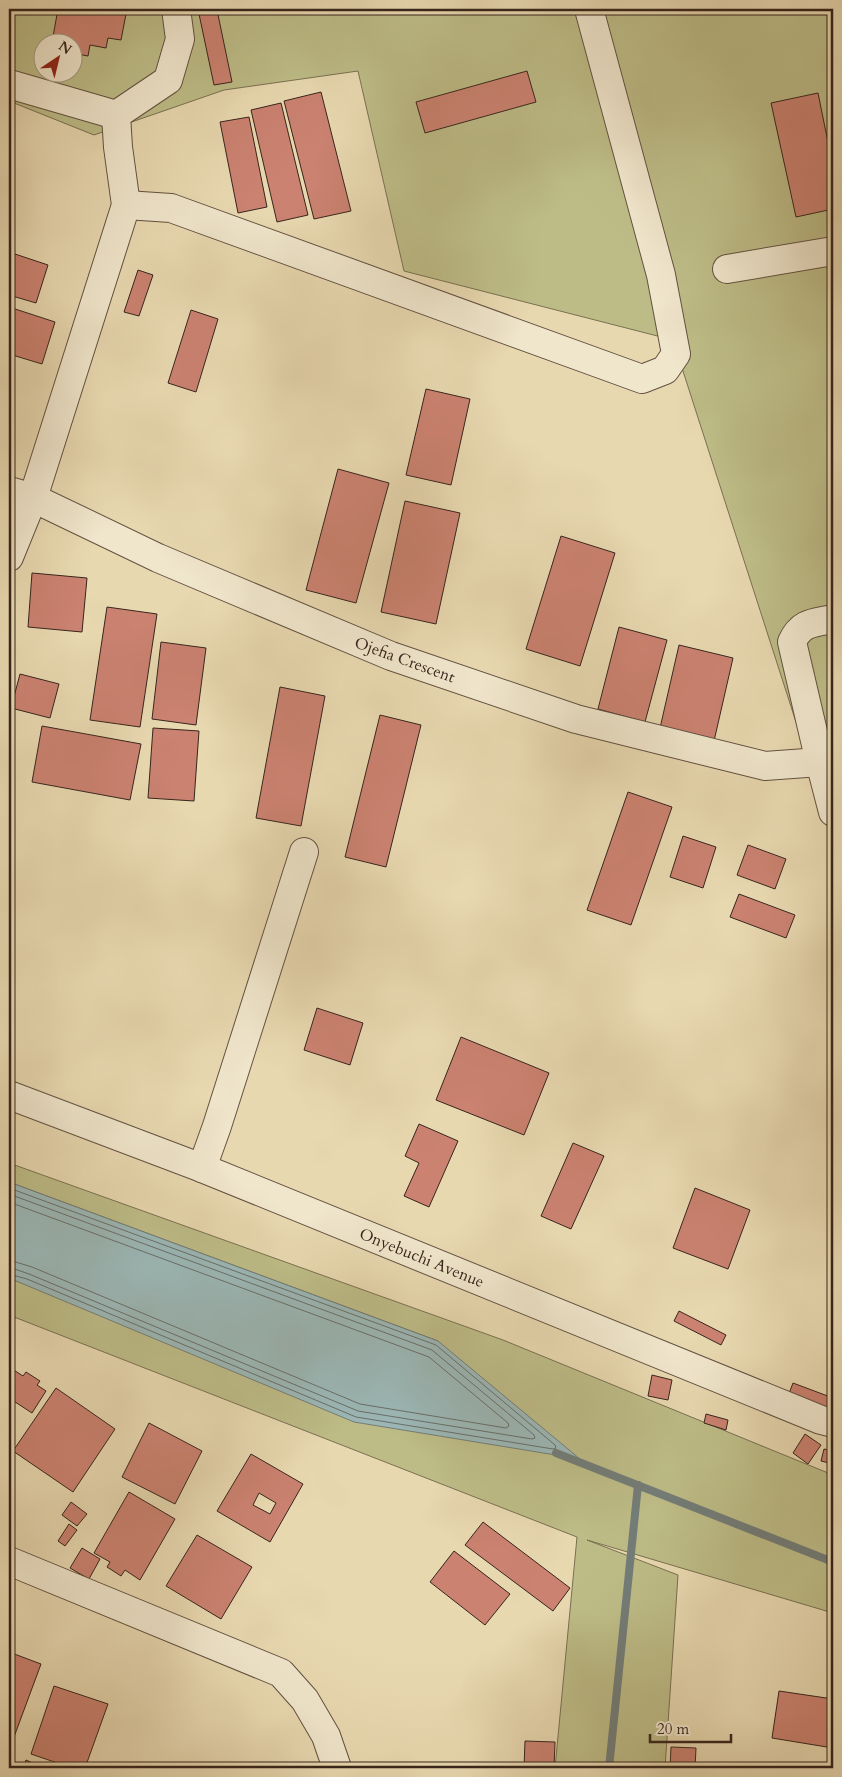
<svg xmlns="http://www.w3.org/2000/svg" width="842" height="1777" viewBox="0 0 842 1777" font-family="Cardo,serif">
  <style>
    .green { fill: #bdbc87; stroke: #7a7052; fill-rule: evenodd }
    .water { fill: #9bb7b6; stroke: #737d78 }
    .lines { fill: none; stroke-linecap: round; stroke-linejoin: round }
    .shore { stroke: #696e69; stroke-width: 1 }
    .stream { stroke: #737d78; stroke-width: 8 }
    .building { fill: #cb8271; stroke: #37251c; fill-rule: evenodd }
    .minor-casing { stroke: #635241; stroke-width: 30 }
    .minor { stroke: #f0e6cc; stroke-width: 28 }
    .labels { text-anchor: middle; stroke-width: 4; stroke-linejoin: round; paint-order: stroke }
    .street-label { font-size: 16px; fill: #37251c; stroke: #f0e6cc }
  </style>
  <rect width="100%" height="100%" fill="#e8d8b0"/>
  <filter id="stains"><feTurbulence type="fractalNoise" baseFrequency=".004" numOctaves="4"/><feColorMatrix values="0 0 0 0 .2 0 0 0 0 .09 0 0 0 0 .02 0 0 0 .5 -.17"/></filter>
  <radialGradient id="worn" r=".72"><stop offset=".6" stop-color="#630" stop-opacity="0"/><stop offset="1" stop-color="#630" stop-opacity=".3"/></radialGradient>
  <!-- green -->
  <g class="green">
    <path d="M9,9H833V800L805,750L673,340L404,271L358,71L224,90L94,135L9,101ZM42,42H72V72H42Z"/>
    <path d="M9,1163L503,1340L833,1475V1613L587,1540L678,1575L665,1768H555L577,1537L9,1315V1278L25,1284L438,1341L9,1182Z"/>
  </g>
  <!-- water -->
  <path class="water" d="M9,1182L438,1341L580,1459L354,1422L9,1278Z"/>
  <g class="lines">
    <!-- shore -->
    <g class="shore">
      <path d="M9,1188L436,1345L555,1445L556,1448L553,1449L356,1417L27,1279L9,1274"/>
      <path d="M9,1194L432,1350L534,1435L535,1438L532,1439L358,1411L29,1274L9,1267"/>
      <path d="M9,1202L429,1357L508,1423L509,1426L506,1428L360,1404L32,1267L9,1260"/>
    </g>
    <!-- stream -->
    <g class="stream">
      <path d="M556,1453L833,1562"/>
      <path d="M609,1768L638,1485"/>
    </g>
  </g>
  <!-- building -->
  <g class="building">
    <path d="M58,9H127L121,40L108,38L106,48L90,45L88,56L72,53V42H52Z"/>
    <path d="M217,10L232,82L214,85L199,14Z"/>
    <path d="M527,71L536,102L425,133L416,102Z"/>
    <path d="M321,92L351,211L314,219L284,101Z"/>
    <path d="M818,93L833,167V209L796,217L771,103Z"/>
    <path d="M281,103L308,215L277,222L251,110Z"/>
    <path d="M249,117L267,207L238,213L220,122Z"/>
    <path d="M9,252L48,265L36,303L9,295Z"/>
    <path d="M138,270L153,275L139,316L124,312Z"/>
    <path d="M9,307L55,322L42,364L9,354Z"/>
    <path d="M191,310L218,319L196,392L168,383Z"/>
    <path d="M426,389L470,399L451,485L406,475Z"/>
    <path d="M338,469L389,483L356,603L306,590Z"/>
    <path d="M405,501L460,513L436,624L381,612Z"/>
    <path d="M561,536L615,553L580,666L526,649Z"/>
    <path d="M32,573L87,578L82,632L28,627Z"/>
    <path d="M107,607L157,614L140,727L90,720Z"/>
    <path d="M619,627L667,640L645,722L598,709Z"/>
    <path d="M161,642L206,648L196,725L152,719Z"/>
    <path d="M679,645L733,658L714,741L660,728Z"/>
    <path d="M20,674L59,684L50,718L11,708Z"/>
    <path d="M280,687L325,696L301,826L256,818Z"/>
    <path d="M380,715L421,725L386,867L345,857Z"/>
    <path d="M42,726L141,744L130,800L32,782Z"/>
    <path d="M153,728L199,731L194,801L148,798Z"/>
    <path d="M628,792L672,807L631,925L587,910Z"/>
    <path d="M683,836L716,847L703,888L670,877Z"/>
    <path d="M748,845L786,859L775,889L737,875Z"/>
    <path d="M739,894L795,915L786,938L730,917Z"/>
    <path d="M317,1008L363,1023L350,1065L304,1050Z"/>
    <path d="M461,1037L549,1073L524,1135L436,1100Z"/>
    <path d="M419,1124L458,1141L429,1207L404,1196L419,1163L405,1156Z"/>
    <path d="M573,1143L604,1156L571,1229L541,1216Z"/>
    <path d="M695,1188L750,1210L728,1269L673,1248Z"/>
    <path d="M679,1311L726,1335L721,1345L674,1321Z"/>
    <path d="M9,1367L23,1376L26,1372L40,1381L37,1385L46,1391L32,1413L9,1398Z"/>
    <path d="M652,1375L672,1380L668,1400L648,1396Z"/>
    <path d="M793,1383L833,1398V1414L788,1396Z"/>
    <path d="M56,1388L115,1429L73,1492L13,1451Z"/>
    <path d="M706,1414L728,1420L726,1430L704,1423Z"/>
    <path d="M149,1423L202,1451L175,1504L122,1477Z"/>
    <path d="M805,1434L821,1445L808,1464L793,1453Z"/>
    <path d="M824,1449L833,1451V1464L821,1461Z"/>
    <path d="M251,1454L303,1484L270,1542L217,1511ZM259,1493L276,1503L270,1514L253,1505Z"/>
    <path d="M129,1492L175,1519L140,1580L125,1570L121,1576L107,1567L110,1562L94,1553Z"/>
    <path d="M71,1502L87,1514L77,1526L62,1515Z"/>
    <path d="M483,1522L570,1588L553,1611L465,1545Z"/>
    <path d="M69,1524L77,1530L65,1546L58,1541Z"/>
    <path d="M197,1535L252,1567L221,1619L166,1586Z"/>
    <path d="M82,1548L100,1559L89,1579L70,1568Z"/>
    <path d="M454,1551L510,1594L485,1625L430,1582Z"/>
    <path d="M9,1652L41,1664L11,1745L9,1744Z"/>
    <path d="M54,1686L108,1704L85,1768H72L31,1754Z"/>
    <path d="M779,1691L833,1699V1748L772,1738Z"/>
    <path d="M525,1741L555,1742L554,1768H524Z"/>
    <path d="M671,1747L696,1748L695,1768H670Z"/>
    <path d="M26,1760L44,1768H23Z"/>
  </g>
  <g class="lines">
    <defs>
      <g id="minor">
        <path d="M9,84L116,115"/>
        <path d="M126,205L171,208L642,379L665,370L676,354L661,275L589,9"/>
        <path d="M727,269L833,251"/>
        <path d="M9,491L33,498L158,558L391,656L576,719L765,766L820,762"/>
        <path d="M9,557L33,498L126,205L118,147L116,115L168,80L180,39L176,9"/>
        <path d="M833,619C813,623 801,622 792,642L820,762L833,812"/>
        <path d="M9,1095L202,1168L821,1420L833,1423"/>
        <path d="M202,1168L217,1126L304,852"/>
        <path d="M9,1561L281,1673L305,1700L326,1736L337,1768"/>
      </g>
    </defs>
    <!-- minor casing -->
    <use href="#minor" class="minor-casing"/>
    <!-- minor -->
    <use href="#minor" class="minor"/>
  </g>
  <g class="labels">
    <!-- street labels -->
    <g class="street-label">
      <text transform="translate(405 659) rotate(20)" y="6">Ojefia Crescent</text>
      <text transform="translate(422 1257) rotate(22)" y="6">Onyebuchi Avenue</text>
    </g>
  </g>
  <!-- margin -->
  <rect width="842" height="1777" fill="none" stroke="#e8d8b0" stroke-width="30"/>
  <rect x="10" y="10" width="822" height="1757" fill="none" stroke="#37251c" stroke-width="2.5"/>
  <rect x="15" y="15" width="812" height="1747" fill="none" stroke="#37251c"/>
  <!-- north arrow -->
  <g transform="translate(58 58) rotate(35)"><circle r="24" fill="#f0e6cc" stroke="#a69986"/>
  <path d="M0-4L9 19L0 12L-9 19Z" fill="#8f2418"/>
  <text y="-8" font-size="14" font-weight="bold" text-anchor="middle" fill="#37251c">N</text>
  </g>
  <!-- scale -->
  <path d="M650 1734v8h81v-8" fill="none" stroke="#37251c" stroke-width="2.5"/>
  <text x="657" y="1734" font-size="15" fill="#37251c" stroke="#f0e6cc" stroke-width="4" paint-order="stroke">20 m</text>
  <rect width="100%" height="100%" filter="url(#stains)"/>
  <rect width="100%" height="100%" fill="url(#worn)"/>
</svg>
